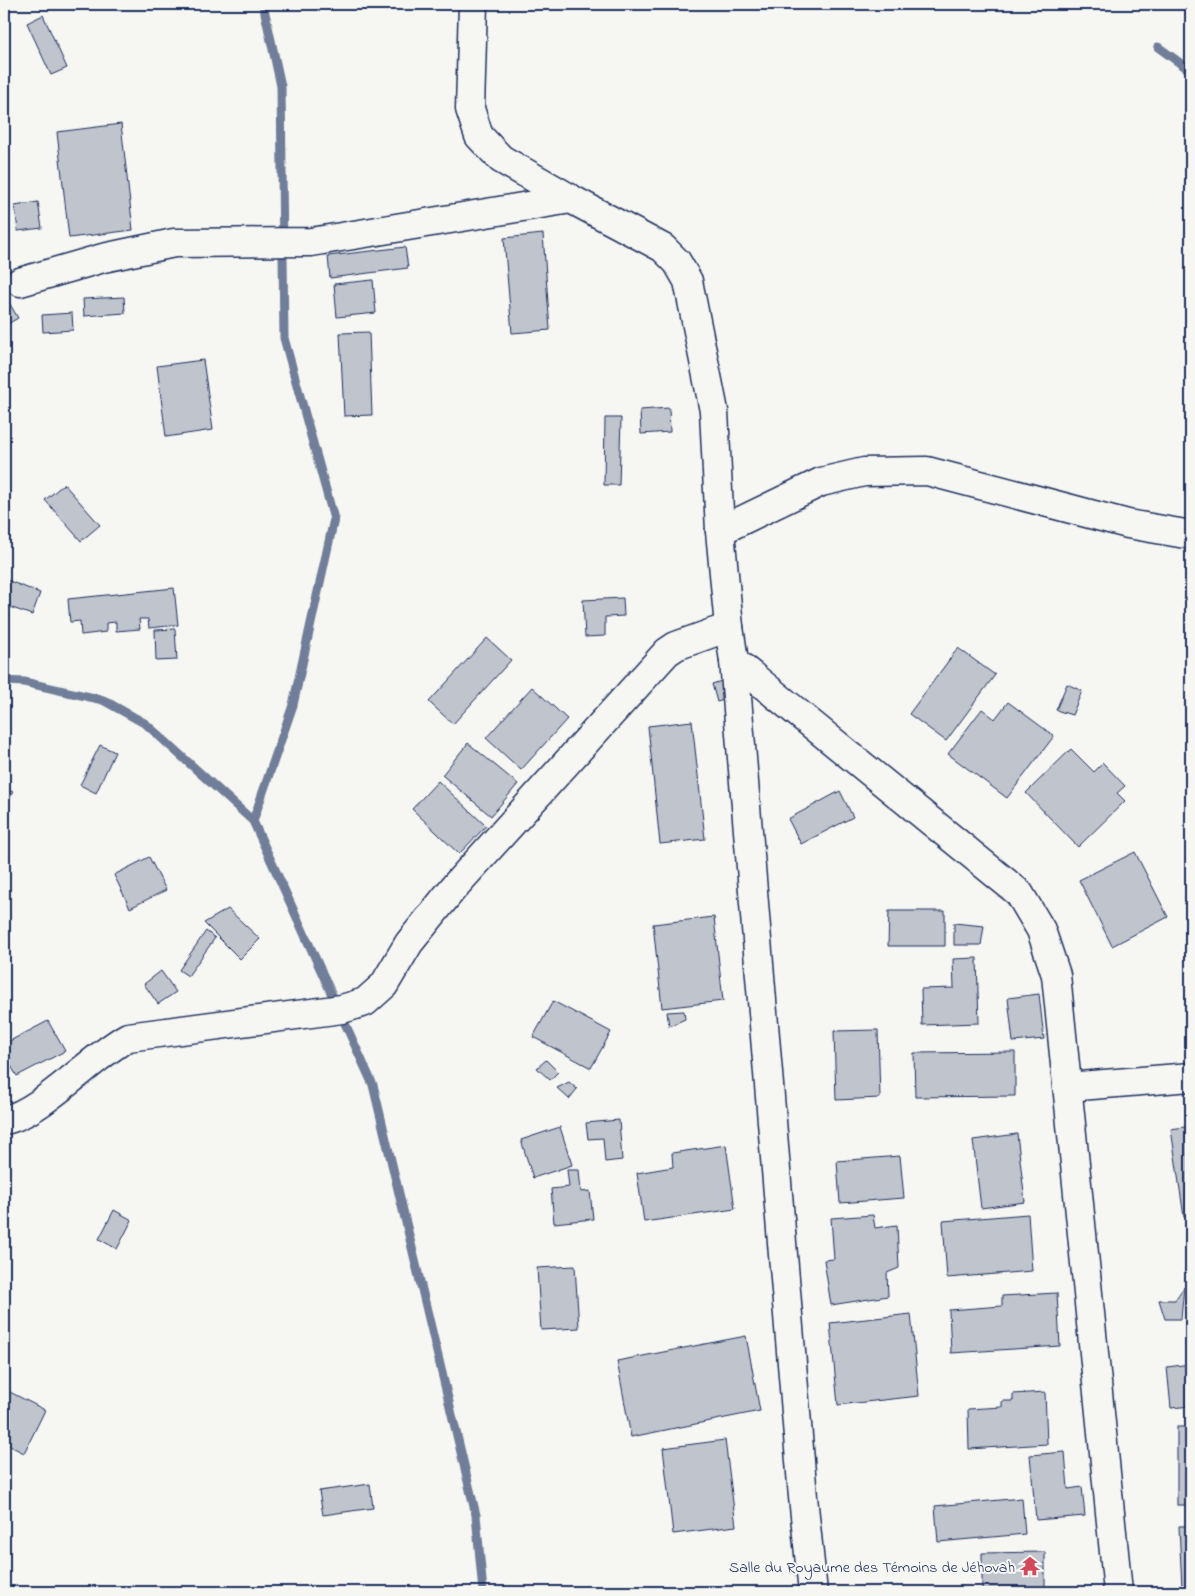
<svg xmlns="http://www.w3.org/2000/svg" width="1195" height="1596" viewBox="0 0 1195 1596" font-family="'Indie Flower',sans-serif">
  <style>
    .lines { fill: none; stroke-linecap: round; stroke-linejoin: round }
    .stream { stroke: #717e99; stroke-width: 9 }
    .building { fill: #c0c4cd; stroke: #1b2f5e }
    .street-casing { stroke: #1b2f5e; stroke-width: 31 }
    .street { stroke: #f6f6f2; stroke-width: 28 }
    .labels { text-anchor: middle; stroke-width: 4; stroke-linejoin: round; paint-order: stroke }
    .poi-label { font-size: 16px; fill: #1b2f5e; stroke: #f6f6f2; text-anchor: end }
  </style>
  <rect width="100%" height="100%" fill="#f6f6f2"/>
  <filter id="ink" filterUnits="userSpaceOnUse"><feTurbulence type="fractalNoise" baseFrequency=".02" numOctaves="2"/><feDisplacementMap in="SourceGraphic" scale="10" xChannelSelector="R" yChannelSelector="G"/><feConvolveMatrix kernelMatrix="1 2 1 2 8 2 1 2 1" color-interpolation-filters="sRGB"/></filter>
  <g filter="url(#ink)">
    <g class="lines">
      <!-- stream -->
      <g class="stream">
        <path d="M1158,47L1191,71"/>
        <path d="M4,681L24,682L103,700L146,724L253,821L373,1085L476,1515L483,1592"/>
        <path d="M253,821L293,705L334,519L284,338L281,86L263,4"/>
      </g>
    </g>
    <!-- building -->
    <g class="building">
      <path d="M43,15L67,68L51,75L27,23Z"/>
      <path d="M121,124L133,230L69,238L57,132Z"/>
      <path d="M38,202L42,228L18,231L15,206Z"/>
      <path d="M543,234L550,330L512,333L504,238Z"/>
      <path d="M405,247L408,268L330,278L328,256Z"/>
      <path d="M373,280L376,313L337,317L334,284Z"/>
      <path d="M4,294L18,318L4,326Z"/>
      <path d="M124,297L125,313L84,316L83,299Z"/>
      <path d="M72,313L73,330L43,332L42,315Z"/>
      <path d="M369,332L372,415L344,416L340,333Z"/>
      <path d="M203,360L213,430L166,437L157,366Z"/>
      <path d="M669,408L670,432L641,434L640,410Z"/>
      <path d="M605,418H621L619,485H604Z"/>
      <path d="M64,484L100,525L81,541L45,500Z"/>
      <path d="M4,579L40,593L32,615L4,605Z"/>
      <path d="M174,588L178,625L149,628L148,619H139L140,629L116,631V622L106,623V632L81,635L80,621L70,622L68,599Z"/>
      <path d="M623,598L624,616L605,617V636L585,637L583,600Z"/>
      <path d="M175,629L177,660L156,661L155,630Z"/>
      <path d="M487,638L511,660L453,724L429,702Z"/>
      <path d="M958,648L995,675L946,741L909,714Z"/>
      <path d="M731,678L737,696L717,702L712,684Z"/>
      <path d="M1067,684L1082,691L1072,715L1056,710Z"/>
      <path d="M532,687L567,719L521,770L486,738Z"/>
      <path d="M1008,702L1054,736L1007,798L948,754L982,709L995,719Z"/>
      <path d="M692,721L705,839L660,844L648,726Z"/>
      <path d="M468,743L518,784L491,816L442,775Z"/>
      <path d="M100,745L115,752L96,793L80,785Z"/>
      <path d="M1071,749L1094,772L1103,763L1125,786L1117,793L1125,801L1078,847L1026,793Z"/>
      <path d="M438,781L486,826L459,854L412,809Z"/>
      <path d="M4,788L13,792L6,805L4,804Z"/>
      <path d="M840,791L853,817L801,844L788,819Z"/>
      <path d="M1135,852L1168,917L1112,946L1079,880Z"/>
      <path d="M149,857L166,890L130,908L114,875Z"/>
      <path d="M228,909L260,939L240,959L204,923Z"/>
      <path d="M889,911H945V946H888Z"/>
      <path d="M714,917L723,1001L662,1008L653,924Z"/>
      <path d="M954,923L984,926L981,945H954Z"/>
      <path d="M206,931L215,938L188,976L179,970Z"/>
      <path d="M977,958L979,1023L922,1025L921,989L954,988L953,959Z"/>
      <path d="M161,971L176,992L158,1004L144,984Z"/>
      <path d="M1039,994L1044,1039L1013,1042L1008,998Z"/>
      <path d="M553,1001L611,1032L591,1068L533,1037Z"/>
      <path d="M684,1011L685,1019L669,1026L667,1012Z"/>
      <path d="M48,1021L65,1051L17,1076L4,1054V1044Z"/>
      <path d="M878,1030L880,1098L836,1100L834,1031Z"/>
      <path d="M1015,1052V1096L915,1097L914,1053Z"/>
      <path d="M546,1060L558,1072L550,1080L537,1068Z"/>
      <path d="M569,1082L577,1089L569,1099L557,1088Z"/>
      <path d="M619,1120L622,1160L605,1162L603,1138L588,1139L586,1123Z"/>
      <path d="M1191,1126V1216L1184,1217L1171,1129Z"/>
      <path d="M560,1127L572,1165L533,1178L521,1140Z"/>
      <path d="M1017,1134L1025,1202L981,1208L973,1140Z"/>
      <path d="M726,1145L735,1209L644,1222L637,1173L673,1167L672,1153Z"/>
      <path d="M900,1156L904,1198L840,1203L837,1161Z"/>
      <path d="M567,1170H579L581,1192L590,1191L593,1219L554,1223L551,1189L569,1187Z"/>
      <path d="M114,1210L132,1220L117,1249L99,1239Z"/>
      <path d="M1028,1214L1032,1271L947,1278L943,1221Z"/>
      <path d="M873,1215L875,1228L897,1225L899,1268L887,1273L888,1296L831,1305L824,1260L834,1259L831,1218Z"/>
      <path d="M575,1266L579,1328L541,1330L537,1268Z"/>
      <path d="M1184,1287L1181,1319H1165L1159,1300H1175Z"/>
      <path d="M1057,1293L1060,1346L951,1353L949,1310L1002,1306V1296Z"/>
      <path d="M911,1314L919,1396L838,1405L830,1323Z"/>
      <path d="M746,1336L760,1411L631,1437L617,1361Z"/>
      <path d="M1191,1364V1406L1171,1408L1167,1367Z"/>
      <path d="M4,1389L45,1410L24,1453L4,1443Z"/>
      <path d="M1045,1392L1047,1444L969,1449L968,1409L1002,1407V1401H1013V1394Z"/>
      <rect x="1177" y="1427" width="14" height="78"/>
      <path d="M725,1440L736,1526L673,1534L663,1448Z"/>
      <path d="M1065,1452L1068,1489L1082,1487L1085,1516L1036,1520L1030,1455Z"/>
      <path d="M370,1484L373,1508L323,1515L319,1491Z"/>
      <path d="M1022,1498L1025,1534L938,1542L935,1506Z"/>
      <path d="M1179,1526H1191V1588H1182Z"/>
      <path d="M1045,1552V1591L982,1592V1553Z"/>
      <path d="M660,1587V1592H621V1591Z"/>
    </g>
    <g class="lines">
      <defs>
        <g id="street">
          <path d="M473,4L470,109L479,136L501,159L571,199L663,248L677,262L688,281L714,411L720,531L729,627L734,661L1019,893L1041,930L1056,975L1118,1592"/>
          <path d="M20,282L103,258L174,243L311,242L571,199"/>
          <path d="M720,531L821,482L864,472L927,471L1128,524L1191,535"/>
          <path d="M734,661L803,1497L813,1592"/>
          <path d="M1067,1087L1191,1077"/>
          <path d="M4,1120C40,1114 91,1057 128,1037L342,1009L365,1002L384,985L409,943L455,886L667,652L676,646L729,627"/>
        </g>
      </defs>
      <!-- street casing -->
      <use href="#street" class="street-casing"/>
      <!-- street -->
      <use href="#street" class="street"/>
    </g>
  </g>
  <!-- icons -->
  <defs>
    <symbol id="temple-bare" viewBox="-9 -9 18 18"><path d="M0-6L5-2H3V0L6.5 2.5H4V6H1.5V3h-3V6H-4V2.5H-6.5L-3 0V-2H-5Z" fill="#d1495b" stroke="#f6f6f2" stroke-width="2.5" paint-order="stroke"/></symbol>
  </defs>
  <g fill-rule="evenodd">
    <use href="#temple-bare" x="1016" y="1552" width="28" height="28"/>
  </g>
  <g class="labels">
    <!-- poi labels -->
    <g class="poi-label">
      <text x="1015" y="1572">Salle du Royaume des Témoins de Jéhovah</text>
    </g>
  </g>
  <!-- margin -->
  <rect width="1195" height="1596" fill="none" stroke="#f6f6f2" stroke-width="20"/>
  <rect x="10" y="10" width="1175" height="1576" fill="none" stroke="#1b2f5e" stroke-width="2" filter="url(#ink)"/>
</svg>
